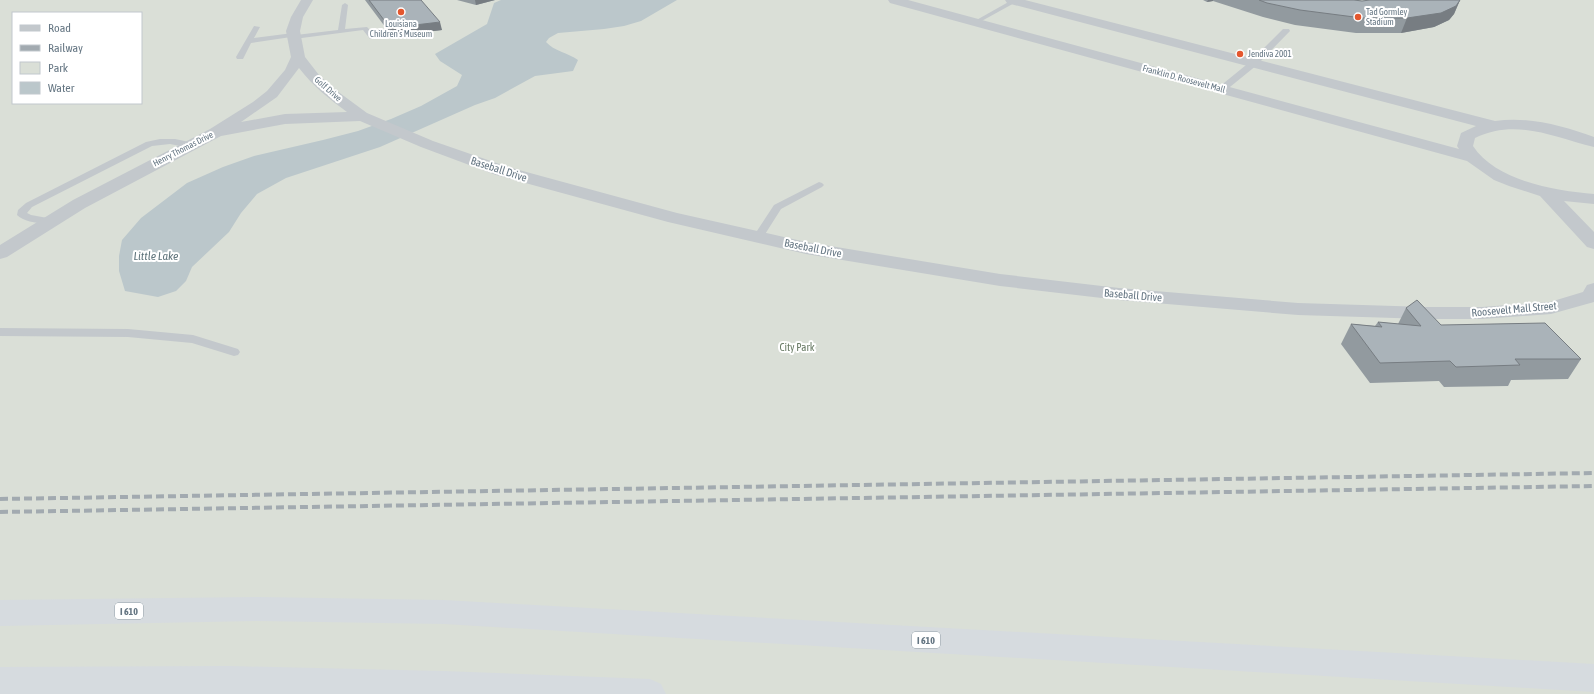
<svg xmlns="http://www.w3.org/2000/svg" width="1594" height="694" viewBox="0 0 1594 694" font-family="'Asap Condensed',sans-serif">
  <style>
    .green { fill: #dadfd7; fill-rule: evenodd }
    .water { fill: #bbc7cb }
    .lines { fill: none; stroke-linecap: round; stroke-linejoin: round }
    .lane { fill: #c3c8cc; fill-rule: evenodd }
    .street { fill: #c3c8cc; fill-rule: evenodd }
    .highway { fill: #d6dbdf; fill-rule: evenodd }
    .rail { stroke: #a2aab0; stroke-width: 4; stroke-dasharray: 8 4; stroke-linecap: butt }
    .wall { fill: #929a9f }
    .shaded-wall { fill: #777d82 }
    .building { fill: #aab3b9; stroke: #777d82 }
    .poi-dot { fill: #e4572e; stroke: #fff; stroke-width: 1.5 }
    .labels { text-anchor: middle; stroke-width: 4; stroke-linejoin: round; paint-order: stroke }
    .far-poi-label { font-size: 9px; fill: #657683; stroke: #fff; text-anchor: start }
    .far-street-label { font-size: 9px; fill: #657683; stroke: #fff }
    .shield { fill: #fff; stroke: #939fa8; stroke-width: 1 }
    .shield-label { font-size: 10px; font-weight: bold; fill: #657683 }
    .street-label { font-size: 11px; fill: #657683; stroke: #fff }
    .park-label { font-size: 11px; fill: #687a64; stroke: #fff }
    .water-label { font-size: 12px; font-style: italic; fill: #60757c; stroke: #fff }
  </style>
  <rect width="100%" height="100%" fill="#fafaf8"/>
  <!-- green -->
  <path class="green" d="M0,0H1594V694H0ZM13,13H141V103H13Z"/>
  <!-- water -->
  <path class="water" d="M501,0H677L641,21L624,26L604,29L558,33L549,38L546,42C554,51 568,53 578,60L573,71L535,76L495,98L475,105L380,147L286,178L257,194L241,213L229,232L192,267L186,281L176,291L158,297L125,291L119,271V256L122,240L141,218L187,183L223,167L254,156L323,140L358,131L391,119L421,106L457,86L462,75L440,61L435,54L487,24L494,3Z"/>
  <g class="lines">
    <!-- lane -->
    <g class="lane">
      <path d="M1012,0L1018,1L978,23L973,22Z"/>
      <path d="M345,3L348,5L345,29L367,27L377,37L376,39H370L363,30L294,39L291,37L251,43L243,59H237L236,57L254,26L260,27L254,38L293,33L296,35L338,30L342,5Z"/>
      <path d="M1283,29H1289L1290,31L1257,65L1225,91H1219V87L1251,61Z"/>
      <path d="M160,139H175L194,143L195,145L191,148L170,144L152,146L32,207L27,213L31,215L53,219L54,221L53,223C43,225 24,222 17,215L18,210L26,203L146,142Z"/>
      <path d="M819,182L822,183L824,185L822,187L781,209L762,239H754L753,237L774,205Z"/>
      <path d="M0,328L128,329L193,335L238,349L240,352L238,355L234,356L192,343L128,337L0,336Z"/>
    </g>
    <!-- street -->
    <g class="street">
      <path d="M301,0H313L303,17L300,31L305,57L319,75L333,88L367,113L433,141L508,167L677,213L806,242L1000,274L1119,288L1298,303L1427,307H1482L1550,302L1583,292L1587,285L1594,283V302L1551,314L1482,319H1427L1298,315L1119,300L1000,286L806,254L668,222L496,175L421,147L360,121L285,124L221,136L85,208L7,257L0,259V245L73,200L210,129L253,102L267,91L285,70L291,57L286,31L291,17ZM299,68C313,86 329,99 347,112L285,114L241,122L277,97Z"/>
      <path d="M888,0H908L1459,149L1457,146L1461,133L1476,126L1007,3L1005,0H1025L1495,121C1529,116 1563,126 1594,137V147C1553,137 1516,118 1475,138L1473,146C1496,181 1555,191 1594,194V204L1564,201L1594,232V249L1587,247L1540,196L1509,186L1494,180L1467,161L890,3Z"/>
    </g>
    <!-- highway -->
    <g class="highway">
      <path d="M259,597L444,600L1594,664V692L444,624L259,621L0,626V600Z"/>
      <path d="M229,666L443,671L650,679L661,684L666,694H0V667Z"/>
    </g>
    <!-- rail -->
    <g class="rail">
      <path d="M0,499L1594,473"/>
      <path d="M0,512L1594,486"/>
    </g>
  </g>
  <!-- wall -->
  <g class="wall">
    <path d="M365,0H421L442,30L392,36Z"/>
    <path d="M457,0H495L476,5Z"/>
    <path d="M1203,0H1354L1362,1L1460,0L1454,14L1449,20L1434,27L1401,33H1356L1295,25L1263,17L1213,1L1207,2Z"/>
    <path d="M1406,308L1441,325L1581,359L1568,379L1511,380L1508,386L1444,387L1439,381L1370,383L1341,344L1351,324L1375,326L1378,322L1398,324Z"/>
  </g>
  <!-- shaded-wall -->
  <g class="shaded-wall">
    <path d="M475,0H495L476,5Z"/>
    <path d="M1208,0H1213V1L1207,2Z"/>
    <path d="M1460,0L1454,14L1449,20L1434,27L1401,33L1407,18Z"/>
    <path d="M440,22L442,30L392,36L390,28Z"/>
  </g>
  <!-- building -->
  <g class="building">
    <path d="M369,0H421L440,22L390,28Z"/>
    <path d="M1259,0H1354L1362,1L1370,0H1460L1456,6L1441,13L1407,18H1362L1300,10L1267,3Z"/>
    <path d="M1417,300L1441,325L1545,323L1581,359H1515L1520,365L1456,367L1450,361L1380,363L1351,324L1382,327L1378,322L1421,326L1406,308Z"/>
  </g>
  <!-- markers -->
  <g class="poi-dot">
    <circle cx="401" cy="12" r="4"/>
    <circle cx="1358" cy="17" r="4"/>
    <circle cx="1240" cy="54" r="4"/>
  </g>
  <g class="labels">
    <!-- far-poi labels -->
    <g class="far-poi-label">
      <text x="1366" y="15">Tad Gormley<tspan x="1366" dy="10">Stadium</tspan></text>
      <text x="401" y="27" text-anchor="middle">Louisiana<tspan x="401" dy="10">Children's Museum</tspan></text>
      <text x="1248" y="57">Jendiva 2001</text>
    </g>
    <!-- far-street labels -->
    <g class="far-street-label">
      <text transform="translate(1184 79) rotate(15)" y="3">Franklin D. Roosevelt Mall</text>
      <text transform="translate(328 89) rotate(41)" y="3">Golf Drive</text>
      <text transform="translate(183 149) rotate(-27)" y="3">Henry Thomas Drive</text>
    </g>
    <!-- shield labels -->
    <g class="shield">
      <rect x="115" y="603" width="28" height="16" rx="3"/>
      <rect x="912" y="632" width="28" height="16" rx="3"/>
    </g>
    <g class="shield-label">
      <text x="129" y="615">I 610</text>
      <text x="926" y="644">I 610</text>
    </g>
    <!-- street labels -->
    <g class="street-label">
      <text transform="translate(499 169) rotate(18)" y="4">Baseball Drive</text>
      <text transform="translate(813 248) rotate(11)" y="4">Baseball Drive</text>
      <text transform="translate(1133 295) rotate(5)" y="4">Baseball Drive</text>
      <text transform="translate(1514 309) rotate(-5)" y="4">Roosevelt Mall Street</text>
    </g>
    <!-- park labels -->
    <g class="park-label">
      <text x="797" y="351">City Park</text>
    </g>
    <!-- water labels -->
    <g class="water-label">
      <text x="156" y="260">Little Lake</text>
    </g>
  </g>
  <!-- legend -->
  <rect x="12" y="12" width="130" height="92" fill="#ffffff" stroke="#c1c8cd"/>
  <rect x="20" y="25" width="20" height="6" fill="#c3c8cc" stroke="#c1c8cd"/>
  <text x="48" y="32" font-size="12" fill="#657683">Road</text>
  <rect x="20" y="45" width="20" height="6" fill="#a2aab0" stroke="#c1c8cd"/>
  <text x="48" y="52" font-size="12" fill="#657683">Railway</text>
  <rect x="20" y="62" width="20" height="12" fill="#dadfd7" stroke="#c1c8cd"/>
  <text x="48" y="72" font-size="12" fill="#657683">Park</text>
  <rect x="20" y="82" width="20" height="12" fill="#bbc7cb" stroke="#c1c8cd"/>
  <text x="48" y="92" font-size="12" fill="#657683">Water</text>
</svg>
